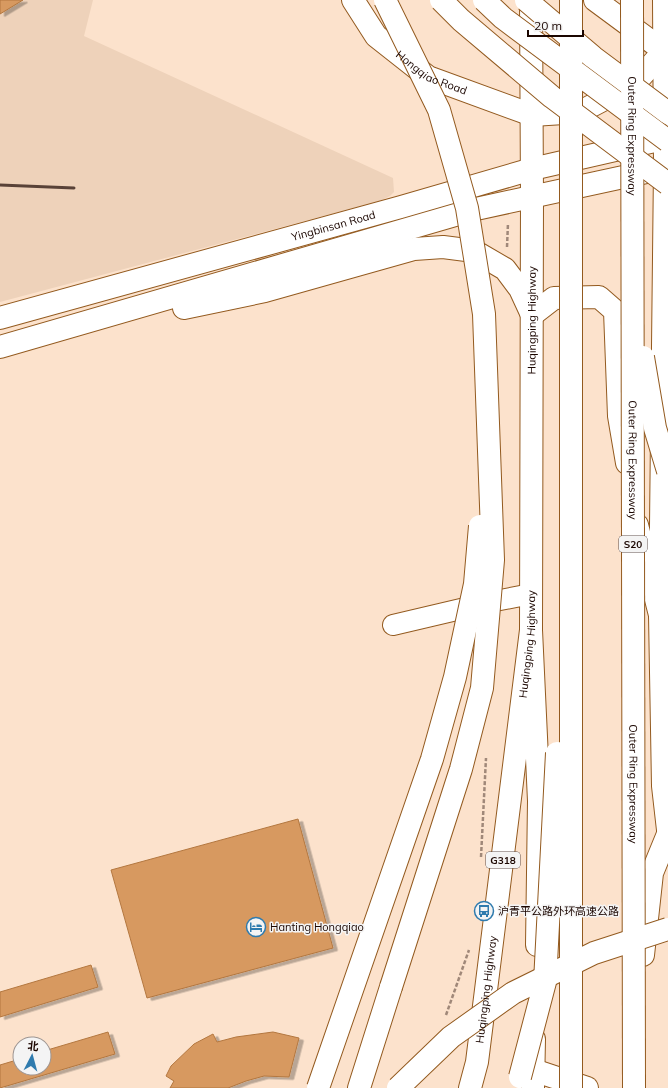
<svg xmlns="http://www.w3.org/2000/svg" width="668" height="1088" viewBox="0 0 668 1088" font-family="Mulish,'Noto Sans SC',sans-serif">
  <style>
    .built { fill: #eed2ba }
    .building { fill: #d79961; stroke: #b3773f; filter: url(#shadow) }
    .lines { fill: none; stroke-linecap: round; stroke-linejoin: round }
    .minor-casing { stroke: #935a1f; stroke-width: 22 }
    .secondary-casing { stroke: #935a1f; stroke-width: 24 }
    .primary-casing { stroke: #935a1f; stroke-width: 24 }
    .trunk-casing { stroke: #935a1f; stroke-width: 24 }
    .motorway-casing { stroke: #935a1f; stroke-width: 24 }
    .path { stroke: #a08879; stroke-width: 2.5; stroke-dasharray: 4 2; stroke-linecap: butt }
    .minor { stroke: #fff; stroke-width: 20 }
    .secondary { stroke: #fff; stroke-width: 22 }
    .primary { stroke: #fff; stroke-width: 22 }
    .trunk { stroke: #fff; stroke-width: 22 }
    .motorway { stroke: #fff; stroke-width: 22 }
    .rail { stroke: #594238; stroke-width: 3 }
    .trunk-bridge-casing { stroke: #935a1f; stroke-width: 24; stroke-linecap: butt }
    .motorway-bridge-casing { stroke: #935a1f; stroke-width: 24; stroke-linecap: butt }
    .trunk-bridge { stroke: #fff; stroke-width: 22 }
    .motorway-bridge { stroke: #fff; stroke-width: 22 }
    .labels { text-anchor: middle; stroke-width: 3; stroke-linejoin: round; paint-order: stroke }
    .shield { fill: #f4f4f4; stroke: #5c4d49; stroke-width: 1 }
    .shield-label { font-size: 10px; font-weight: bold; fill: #1b0600 }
    .street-label { font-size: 11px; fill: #1b0600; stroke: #f4f4f4 }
    .poi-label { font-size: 11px; fill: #1b0600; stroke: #f4f4f4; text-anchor: start }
  </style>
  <defs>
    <filter id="shadow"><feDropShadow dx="4.5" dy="2.5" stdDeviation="0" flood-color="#0004"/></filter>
  </defs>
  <rect width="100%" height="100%" fill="#fce2cc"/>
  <!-- built -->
  <path class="built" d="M0,0H93L84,36L393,178L394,192L390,196L380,201L0,302Z"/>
  <!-- building -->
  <g class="building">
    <path d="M0,0H23L0,14Z"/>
    <path d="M298,819L333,948L147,998L111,870Z"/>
    <path d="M91,965L98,987L0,1017V992Z"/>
    <path d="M108,1032L115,1054L0,1088V1065L20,1059V1068H44V1051Z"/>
    <path d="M273,1032L299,1038L289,1077L264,1076L246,1081L228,1088H170L174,1081L166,1076L171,1066L194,1044L213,1034L217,1042L236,1037Z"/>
  </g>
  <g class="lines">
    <defs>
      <path id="minor" d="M393,625L495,601L531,594"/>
      <g id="secondary">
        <path d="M184,308L265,291L414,249L443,247L474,251L505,269L520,289L532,315"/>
        <path id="s1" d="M0,318L401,207L532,169L668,138"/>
        <path d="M0,347L476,209L651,171"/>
      </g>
      <g id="primary">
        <path id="s2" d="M353,0L376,36L428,77L532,115L580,112L635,83L664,51"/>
        <path d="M531,0L532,197"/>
        <path d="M595,0L668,54"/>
        <path d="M664,0L665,168"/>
      </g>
      <g id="trunk">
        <path d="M665,168L660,615L663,786L668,830"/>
        <path id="s3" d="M470,1088L477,1062L531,630L532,197"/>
      </g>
      <g id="motorway">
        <path d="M532,315L554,298L599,297L615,311L619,416L627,463"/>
        <path d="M637,525L660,615"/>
        <path d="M531,630L539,801L537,945"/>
        <path d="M643,955L652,873L668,834"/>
        <path d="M533,1070L587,1088"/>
        <path d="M359,1088L391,987"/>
        <path d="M533,1088L534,1039"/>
      </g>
    </defs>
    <!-- minor casing -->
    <use href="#minor" class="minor-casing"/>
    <!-- secondary casing -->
    <use href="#secondary" class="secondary-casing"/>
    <!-- primary casing -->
    <use href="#primary" class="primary-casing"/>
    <!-- trunk casing -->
    <use href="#trunk" class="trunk-casing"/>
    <!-- motorway casing -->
    <use href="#motorway" class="motorway-casing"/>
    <!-- path -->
    <g class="path">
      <path d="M507,247L508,223"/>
      <path d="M481,857L486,758"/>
      <path d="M446,1015L469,950"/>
    </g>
    <!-- minor -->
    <use href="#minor" class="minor"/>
    <!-- secondary -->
    <use href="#secondary" class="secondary"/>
    <!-- primary -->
    <use href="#primary" class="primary"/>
    <!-- trunk -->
    <use href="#trunk" class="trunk"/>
    <!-- motorway -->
    <use href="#motorway" class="motorway"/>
    <!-- rail -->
    <path class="rail" d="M0,185L74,188"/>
    <defs>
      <g id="trunk-bridge">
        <path d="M441,0L461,20L552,97L668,184"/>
        <path d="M526,0L593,57L668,113"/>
      </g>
      <g id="motorway-bridge">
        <path d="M385,0L439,110L467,208L484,314L493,560L482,688L461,769L391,987"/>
        <path d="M484,0L503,18L668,141"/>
        <path d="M571,0V1088"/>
        <path id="s4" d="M632,0L634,1088"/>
        <path d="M643,357L655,428L668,471"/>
        <path d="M520,1077L545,982L557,753"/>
        <path d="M318,1088L432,759L455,677L475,584L480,526"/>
        <path d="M398,1088L451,1037L513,993L594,953L668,929"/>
      </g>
    </defs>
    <!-- trunk-bridge casing -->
    <use href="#trunk-bridge" class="trunk-bridge-casing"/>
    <!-- motorway-bridge casing -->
    <use href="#motorway-bridge" class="motorway-bridge-casing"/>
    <!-- trunk-bridge -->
    <use href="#trunk-bridge" class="trunk-bridge"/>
    <!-- motorway-bridge -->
    <use href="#motorway-bridge" class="motorway-bridge"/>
  </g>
  <!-- icons -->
  <defs>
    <symbol id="bus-ring" viewBox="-11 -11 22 22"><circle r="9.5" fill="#f4f4f4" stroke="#2f7bae" stroke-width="1.5"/><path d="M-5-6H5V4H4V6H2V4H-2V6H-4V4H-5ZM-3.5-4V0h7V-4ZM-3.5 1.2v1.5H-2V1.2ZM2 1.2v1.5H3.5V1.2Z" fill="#2f7bae"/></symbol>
    <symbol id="hotel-ring" viewBox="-11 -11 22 22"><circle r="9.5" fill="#f4f4f4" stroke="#2f7bae" stroke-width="1.5"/><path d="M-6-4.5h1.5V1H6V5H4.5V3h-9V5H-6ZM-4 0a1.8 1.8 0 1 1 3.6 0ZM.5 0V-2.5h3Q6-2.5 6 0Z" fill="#2f7bae"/></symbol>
  </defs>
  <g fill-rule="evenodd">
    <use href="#bus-ring" x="473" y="900" width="22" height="22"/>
    <use href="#hotel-ring" x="245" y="916" width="22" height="22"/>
  </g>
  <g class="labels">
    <!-- shield labels -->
    <g class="shield">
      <rect x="619" y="536" width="28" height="16" rx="3"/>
      <rect x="486" y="852" width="34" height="16" rx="3"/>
    </g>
    <g class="shield-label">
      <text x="633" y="548">S20</text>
      <text x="503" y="864">G318</text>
    </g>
    <!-- street labels -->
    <g class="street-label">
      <text dy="4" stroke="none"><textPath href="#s2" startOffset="110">Hongqiao Road</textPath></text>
      <text dy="4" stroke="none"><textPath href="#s4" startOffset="136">Outer Ring Expressway</textPath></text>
      <text dy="4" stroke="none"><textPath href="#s1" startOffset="346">Yingbinsan Road</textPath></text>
      <text dy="4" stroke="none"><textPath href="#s3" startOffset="772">Huqingping Highway</textPath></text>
      <text dy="4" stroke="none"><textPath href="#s4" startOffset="460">Outer Ring Expressway</textPath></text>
      <text dy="4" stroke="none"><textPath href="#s3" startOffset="448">Huqingping Highway</textPath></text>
      <text dy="4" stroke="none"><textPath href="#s4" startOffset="784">Outer Ring Expressway</textPath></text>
      <text dy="4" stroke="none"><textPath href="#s3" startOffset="100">Huqingping Highway</textPath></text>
    </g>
    <!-- poi labels -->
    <g class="poi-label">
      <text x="498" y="915">沪青平公路外环高速公路</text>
      <text x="270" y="931">Hanting Hongqiao</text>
    </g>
  </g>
  <!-- north arrow -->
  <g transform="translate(32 1056) rotate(6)"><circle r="19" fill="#f4f4f4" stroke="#9d9592"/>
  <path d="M0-3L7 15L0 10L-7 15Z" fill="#2f7bae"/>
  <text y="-6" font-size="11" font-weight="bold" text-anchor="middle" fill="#1b0600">北</text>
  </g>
  <!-- scale -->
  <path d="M528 30v6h55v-6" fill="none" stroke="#1b0600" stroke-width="2"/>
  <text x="534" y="30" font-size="12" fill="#1b0600" stroke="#f4f4f4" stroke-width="3" paint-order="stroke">20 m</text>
</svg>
